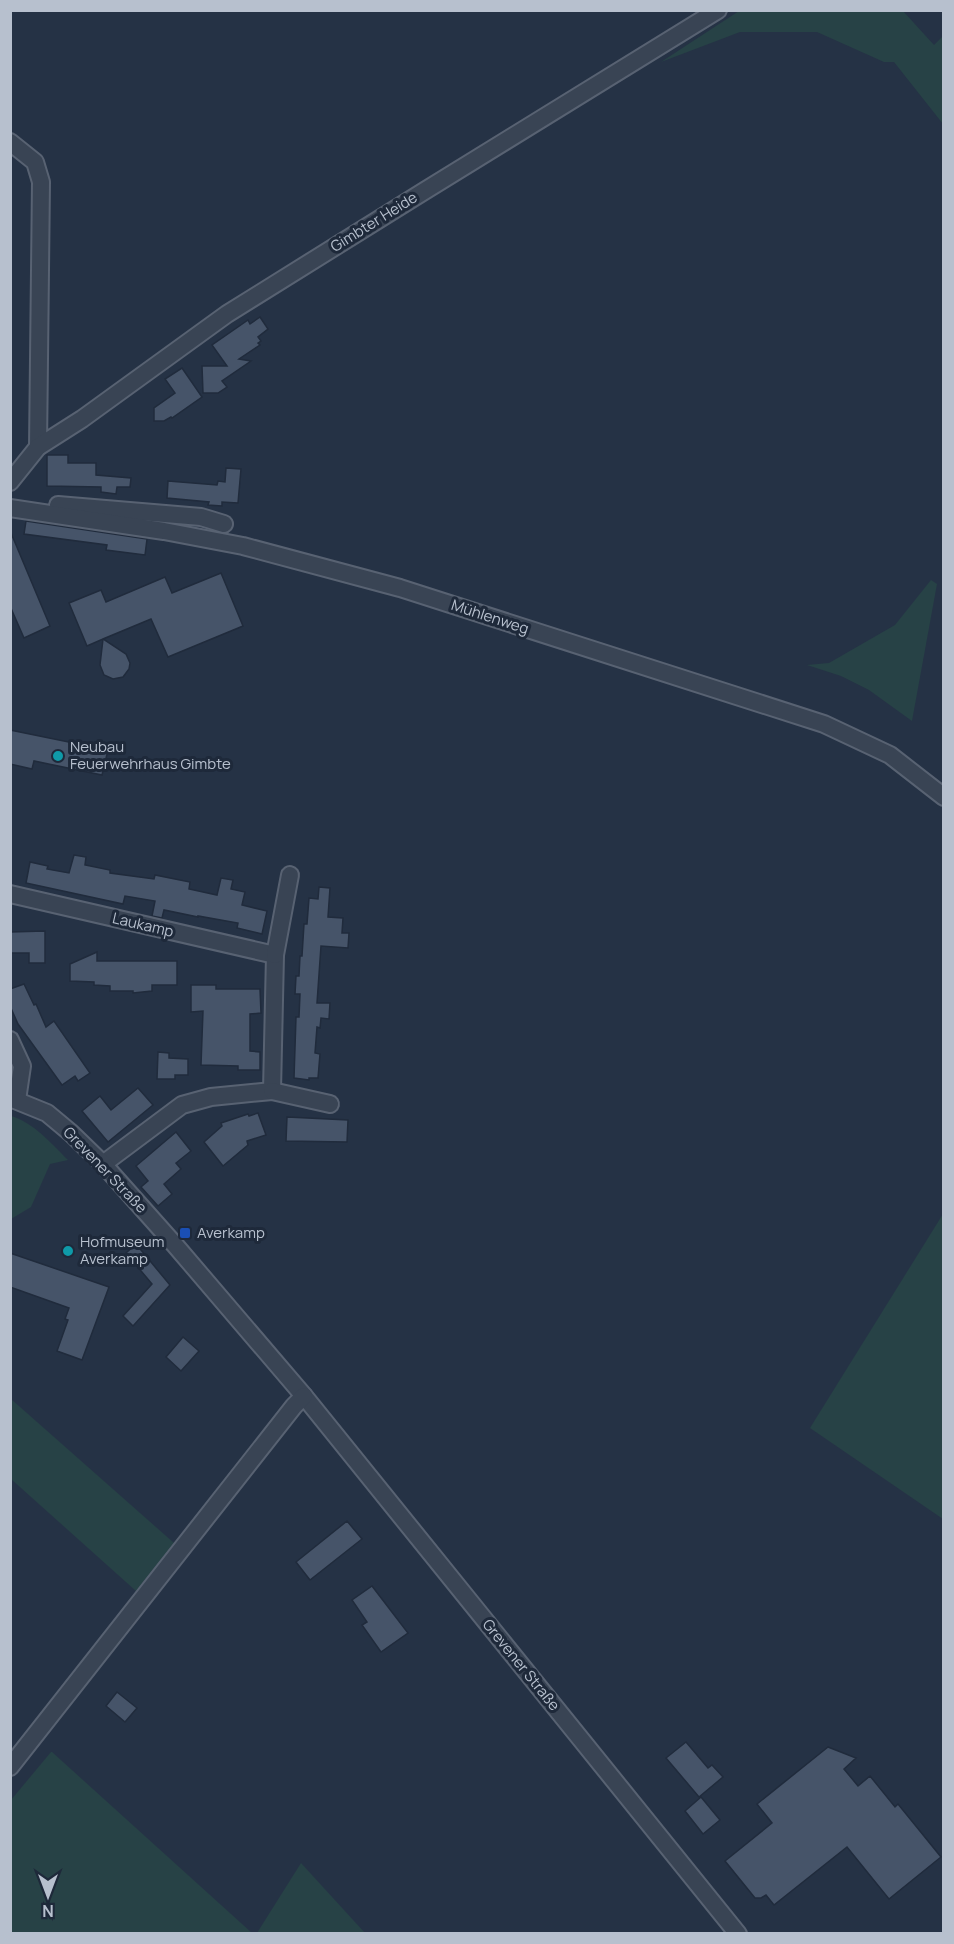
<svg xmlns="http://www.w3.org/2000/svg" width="954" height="1944" viewBox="0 0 954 1944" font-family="Manrope,sans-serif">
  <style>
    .green { fill: #274246 }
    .building { fill: #465469; stroke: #202b3c; stroke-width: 1.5 }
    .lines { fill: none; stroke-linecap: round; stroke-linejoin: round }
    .minor-casing { stroke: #586272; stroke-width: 20 }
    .minor { stroke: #394454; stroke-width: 16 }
    .culture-dot { fill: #0f9aa8; stroke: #1e293a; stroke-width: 2 }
    .transit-dot { fill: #1a4fb4; stroke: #1e293a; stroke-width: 2 }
    .labels { text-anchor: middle; stroke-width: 6; stroke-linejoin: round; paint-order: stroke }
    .street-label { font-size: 15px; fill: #b7c0ce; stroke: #1e293a }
    .poi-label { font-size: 15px; fill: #b7c0ce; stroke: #1e293a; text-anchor: start }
  </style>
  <rect width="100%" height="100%" fill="#253245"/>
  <!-- green -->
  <g class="green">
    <path d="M739,11H903L934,45L943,36V124L894,62H884L817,32H740L661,62Z"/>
    <path d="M931,580L937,584L912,721L869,690L841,676L807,665L829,663L895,625Z"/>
    <path d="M11,1116C33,1122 52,1144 68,1160L50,1164L31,1207L11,1219Z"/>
    <path d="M943,1214V1519L810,1428Z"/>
    <path d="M11,1399L174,1543L136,1591L11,1479Z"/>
    <path d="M51,1752H52L252,1933H11V1800Z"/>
    <path d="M301,1863L365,1933H257Z"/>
  </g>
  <!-- building -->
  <g class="building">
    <path d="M260,317L268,329L258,337L261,341L258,343L260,345L239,359L251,361L222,381L227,387L218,393H203L202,366H227L212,345L248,320L250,324Z"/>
    <path d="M182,368L202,397L172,418L171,417L164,421H154V408L175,393L165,379Z"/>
    <path d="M47,455H68V463H96V475L131,478L130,487H117L116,494L101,492V487L47,486Z"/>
    <path d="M226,468L241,469L238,503L222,502V506L208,505L209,502L167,498L168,481L217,485L218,481L225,482Z"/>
    <path d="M26,521L147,539L145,555L106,550L107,545L24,534Z"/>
    <path d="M11,533L50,626L24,638L10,606Z"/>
    <path d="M221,573L243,626L168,657L151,619L103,639L126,654L130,663L129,669L123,677L113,679L104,675L100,665L103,639L87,646L69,603L101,590L106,602L165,577L172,593Z"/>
    <path d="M10,730L108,750L102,775L34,761L32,769L10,764Z"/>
    <path d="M74,855L86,857L85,865L110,870V873L154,879L155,875L190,882L189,889L217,895L221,878L233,880L231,889L245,892L242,905L267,911L262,934L237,928L238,923L198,916V917L164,910L162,918L152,916L155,901L125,896L123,904L26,883L30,862L48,866L47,869L69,873Z"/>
    <path d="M319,887L330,888L328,917L343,918L342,933H349L348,948L321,946L317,1003H330L329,1019L321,1018L320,1028L317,1027L315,1053L320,1054L318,1078H309V1080L294,1078L296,1017H299L300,994H295L296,976H299L300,956H302L304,924H307L309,898L318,899Z"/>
    <path d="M45,931V963H29V953H10V932Z"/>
    <path d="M97,952V961H177V985H152V991L133,993V991H110V986L94,985V982L70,981V964Z"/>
    <path d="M24,984L34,1005L36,1004L46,1027L54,1021L90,1073L78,1081L75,1076L62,1085L18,1024L10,1006V989Z"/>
    <path d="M191,985H216V989H260L261,1013L250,1014V1051L260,1052V1070H238V1066L201,1065L203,1011L191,1012Z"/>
    <path d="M158,1052L169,1053V1058L188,1059V1075H175V1079H157Z"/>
    <path d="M138,1088L153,1105L108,1142L82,1111L100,1096L111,1110Z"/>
    <path d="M258,1113L266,1135L247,1141L248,1145L223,1166L204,1142L222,1126L221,1123L248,1114L249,1116Z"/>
    <path d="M287,1117L348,1120L347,1142L286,1141Z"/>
    <path d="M176,1132L191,1151L176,1163L181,1169L164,1184L172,1194L158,1206L141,1187L148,1181L136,1166Z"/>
    <path d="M136,1244L170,1285L133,1326L123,1316L152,1284L126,1253Z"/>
    <path d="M10,1253L109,1287L82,1360L57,1351L68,1320L65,1319L69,1308L10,1287Z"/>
    <path d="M183,1337L199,1351L181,1371L166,1357Z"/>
    <path d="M347,1521L362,1539L310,1580L296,1562Z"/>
    <path d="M372,1586L408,1633L381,1652L362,1625L367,1622L352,1600Z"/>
    <path d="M117,1692L137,1708L125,1722L106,1706Z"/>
    <path d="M686,1742L708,1768L712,1765L723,1777L699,1797L666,1758Z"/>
    <path d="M828,1747L856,1758L844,1769L858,1786L870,1776L895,1807L898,1804L941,1857L889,1899L847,1847L774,1905L766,1895L761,1898H755L725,1861L772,1823L757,1804Z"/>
    <path d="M701,1797L720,1820L703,1834L685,1811Z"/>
  </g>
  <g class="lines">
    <defs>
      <g id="minor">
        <path d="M10,142L35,162L41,182L38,447"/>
        <path d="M10,482L38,447L82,419L227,314L426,190L718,10"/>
        <path d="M58,505L201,517L224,524"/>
        <path d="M10,508L164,531L243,546L400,588L824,724L890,755L944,797"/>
        <path d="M10,894L275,955L272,1091L211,1097L182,1105L103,1164"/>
        <path d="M275,955L290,875"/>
        <path d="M10,1040L22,1066L17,1100"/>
        <path d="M272,1091L330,1104"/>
        <path d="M10,1098L47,1113L71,1133L103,1164L175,1245L304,1396L738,1934"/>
        <path d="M10,1767L294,1406L304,1396"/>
      </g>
    </defs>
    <!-- minor casing -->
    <use href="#minor" class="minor-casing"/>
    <!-- minor -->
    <use href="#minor" class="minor"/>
  </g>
  <!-- markers -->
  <g class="culture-dot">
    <circle cx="58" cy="756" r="6"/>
    <circle cx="68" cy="1251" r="6"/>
  </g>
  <rect class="transit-dot" x="179" y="1227" width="12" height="12" rx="3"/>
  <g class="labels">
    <!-- street labels -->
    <g class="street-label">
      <text transform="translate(374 222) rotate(-32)" y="5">Gimbter Heide</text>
      <text transform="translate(490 617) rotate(18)" y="5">Mühlenweg</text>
      <text transform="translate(143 925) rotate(13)" y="5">Laukamp</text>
      <text transform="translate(105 1170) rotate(46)" y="5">Grevener Straße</text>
      <text transform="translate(521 1665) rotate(51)" y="5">Grevener Straße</text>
    </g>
    <!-- poi labels -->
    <g class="poi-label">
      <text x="70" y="752">Neubau<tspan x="70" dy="17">Feuerwehrhaus Gimbte</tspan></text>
      <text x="197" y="1238">Averkamp</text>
      <text x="80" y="1247">Hofmuseum<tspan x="80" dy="17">Averkamp</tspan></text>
    </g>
  </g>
  <!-- border -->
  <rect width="954" height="1944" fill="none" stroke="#b7c0ce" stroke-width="24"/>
  <!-- north arrow -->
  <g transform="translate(48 1896) rotate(180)" stroke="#1e293a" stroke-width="4.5" paint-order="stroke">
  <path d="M0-4.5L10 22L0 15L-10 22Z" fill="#b7c0ce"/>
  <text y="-9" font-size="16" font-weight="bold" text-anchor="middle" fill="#b7c0ce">N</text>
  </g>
</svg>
